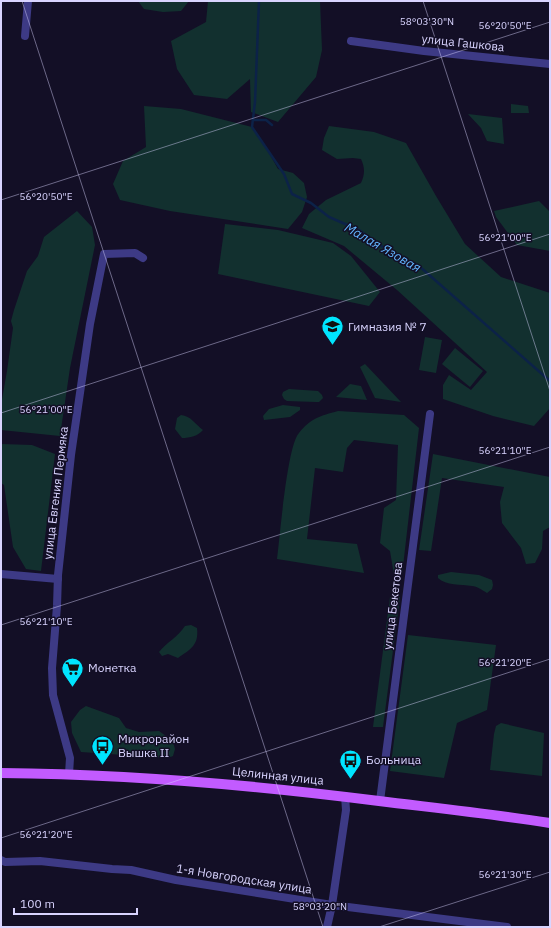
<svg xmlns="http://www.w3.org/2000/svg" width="551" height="928" viewBox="0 0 551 928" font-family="'IBM Plex Sans',sans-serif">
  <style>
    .green { fill: #12302f }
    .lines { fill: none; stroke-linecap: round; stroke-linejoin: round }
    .stream { stroke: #0c2248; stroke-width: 2.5 }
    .minor { stroke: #3d3a85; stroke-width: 8 }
    .major { stroke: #c25bff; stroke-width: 10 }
    .ticks { fill: none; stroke: #d9d4ff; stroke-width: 1; stroke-opacity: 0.45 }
    .labels { text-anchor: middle; stroke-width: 3; stroke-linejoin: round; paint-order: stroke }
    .street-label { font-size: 12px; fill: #d9d4ff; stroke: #130f26 }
    .poi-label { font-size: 12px; fill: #d9d4ff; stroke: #130f26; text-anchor: start }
    .water-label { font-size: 13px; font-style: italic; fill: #62b6ff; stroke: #130f26 }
    .ticks-label { font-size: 10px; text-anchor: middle; fill: #d9d4ff; stroke: #130f26; stroke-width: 3; stroke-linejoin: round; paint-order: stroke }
  </style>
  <rect width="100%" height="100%" fill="#130f26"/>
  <!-- green -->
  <g class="green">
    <path d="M138,1H189L181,11L163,12L144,9Z"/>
    <path d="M208,1H320L322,50L316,77L278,122L251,112L250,79L227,99L194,95L177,69L171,41L206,22Z"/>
    <path d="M511,104L528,106L529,113H511Z"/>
    <path d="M144,106L181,109L252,127L264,144L278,169L293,173L304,183L307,197L302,212L288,229L170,211L120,200L113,184L123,161L146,147Z"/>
    <path d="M468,114L502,118L504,144L487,141L481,128Z"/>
    <path d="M329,126L374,132L406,143L436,196L465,244L501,277L550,293V408L534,426L493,416L443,399V385L449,375L471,390L487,372L397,290L344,246L302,228L309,214L326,200L361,183C365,174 365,168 361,159L353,158L337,159L322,150L324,138Z"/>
    <path d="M539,201L550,212V251L517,245L496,217L494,211Z"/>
    <path d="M77,211L92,227L95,245L70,368L60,436L1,430V405L7,371L13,328L11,321L14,310L27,271L38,256L44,237Z"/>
    <path d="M225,224L278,230L333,243L351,256L380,292L369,306L218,274Z"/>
    <path d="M425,337L442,340L436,373L419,370Z"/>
    <path d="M455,348L483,371L470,387L442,364Z"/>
    <path d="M365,364L401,402L375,398L360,367Z"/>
    <path d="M350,384L361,386L367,400L336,397Z"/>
    <path d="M289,389L318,391L322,395L323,398L319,402H316L287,401L284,399L282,395L283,392Z"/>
    <path d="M283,405L300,407V410L290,417L264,420L263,416L269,409Z"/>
    <path d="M338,411L404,415L419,428L402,575H394L390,551L380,543L384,508L396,500L398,445L354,440L347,448L343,472L315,468L307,539L357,544L364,573L277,559C280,537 287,446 299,433C311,418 320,416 338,411Z"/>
    <path d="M181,415C191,416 195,424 203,430C198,436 190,438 182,438L175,429L177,418Z"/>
    <path d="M1,444L32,445L55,454L41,571L26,569L13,547L4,485L1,483Z"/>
    <path d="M433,454L550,477V527L543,531L542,549L535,563L526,564L521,548L502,523L500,502L504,487L442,478L431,551L419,550Z"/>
    <path d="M451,572L479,575L492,580L493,585L492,589L487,593C482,590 477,586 472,586C461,584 446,586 438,578V575Z"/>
    <path d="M390,597H400L383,727H373Z"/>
    <path d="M191,625L197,628C199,645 191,649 178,658L168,654L162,656L159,652C167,642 178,637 185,626Z"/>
    <path d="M408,635L496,645L487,710L457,723L444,778L390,771Z"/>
    <path d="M86,706L119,718L126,728L139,732L159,731L166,736L173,742L175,749L173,756L168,758L81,752L72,733L71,722L80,710Z"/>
    <path d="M501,723L544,733L542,776L490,770L494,734L496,726Z"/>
  </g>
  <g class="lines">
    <!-- stream -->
    <g class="stream">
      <path d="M259,1L255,102L252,127L284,174L292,194L311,203L329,217L359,230L394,255L419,266L550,381"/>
      <path d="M253,120H266L272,125"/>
    </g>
    <!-- minor -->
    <g class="minor">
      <path d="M25,36L28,1"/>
      <path d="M351,41L424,51L550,64"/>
      <path d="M1,574L58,579"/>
      <path d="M69,774L70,758L53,695L52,668L57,606L58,575L71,455L90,324L104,254L135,253L143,258"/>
      <path d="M380,801L430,414"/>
      <path d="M1,860L5,862L40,861L112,869L131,870L176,880L332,905L507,927"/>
      <path d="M327,927L332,905L346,810L345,796"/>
    </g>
    <!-- major -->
    <path class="major" d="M1,773C127,774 254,785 379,801C436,808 493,814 550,823"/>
  </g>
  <!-- ticks -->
  <path class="ticks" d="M22,1L323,927M423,1L550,391M1,200L550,22M1,413L550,234M1,625L550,447M1,838L550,659M379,927L550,872"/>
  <!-- icons -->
  <defs>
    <symbol id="school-pin" viewBox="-11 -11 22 30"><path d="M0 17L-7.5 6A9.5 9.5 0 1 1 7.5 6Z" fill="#00e5ff" stroke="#130f26"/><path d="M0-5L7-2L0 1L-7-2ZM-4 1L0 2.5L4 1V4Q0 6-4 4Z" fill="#111"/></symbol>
    <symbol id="supermarket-pin" viewBox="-11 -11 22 30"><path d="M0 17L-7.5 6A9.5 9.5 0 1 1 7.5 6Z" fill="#00e5ff" stroke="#130f26"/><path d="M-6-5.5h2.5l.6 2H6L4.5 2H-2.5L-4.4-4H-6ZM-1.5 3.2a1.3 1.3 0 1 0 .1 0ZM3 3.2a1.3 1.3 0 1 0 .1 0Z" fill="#111"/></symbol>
    <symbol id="bus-pin" viewBox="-11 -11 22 30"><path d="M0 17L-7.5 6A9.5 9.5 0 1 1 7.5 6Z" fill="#00e5ff" stroke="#130f26"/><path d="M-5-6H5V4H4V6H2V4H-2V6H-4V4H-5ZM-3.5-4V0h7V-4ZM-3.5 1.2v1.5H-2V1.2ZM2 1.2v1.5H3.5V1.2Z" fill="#111"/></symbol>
  </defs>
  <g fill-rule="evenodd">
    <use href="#school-pin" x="320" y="314" width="25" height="34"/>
    <use href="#supermarket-pin" x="60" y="656" width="25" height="34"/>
    <use href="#bus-pin" x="90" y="734" width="25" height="34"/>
    <use href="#bus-pin" x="338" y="748" width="25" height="34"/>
  </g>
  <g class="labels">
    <!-- street labels -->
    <g class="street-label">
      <text transform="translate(463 43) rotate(6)" y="4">улица Гашкова</text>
      <text transform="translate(56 493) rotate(-83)" y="4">улица Евгения Пермяка</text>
      <text transform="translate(393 606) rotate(-83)" y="4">улица Бекетова</text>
      <text transform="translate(278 776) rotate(6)" y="4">Целинная улица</text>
      <text transform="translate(244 879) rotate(9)" y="4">1-я Новгородская улица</text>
    </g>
    <!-- poi labels -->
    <g class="poi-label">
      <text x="348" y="331">Гимназия № 7</text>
      <text x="88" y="672">Монетка</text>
      <text x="118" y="743">Микрорайон<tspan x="118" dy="14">Вышка II</tspan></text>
      <text x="366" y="764">Больница</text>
    </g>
    <!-- water labels -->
    <g class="water-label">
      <text transform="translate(383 247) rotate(30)" y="5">Малая Язовая</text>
    </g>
  </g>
  <g class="ticks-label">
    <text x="427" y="25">58°03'30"N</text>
    <text x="505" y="29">56°20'50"E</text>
    <text x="46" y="200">56°20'50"E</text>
    <text x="505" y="241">56°21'00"E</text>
    <text x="46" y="413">56°21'00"E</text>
    <text x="505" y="454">56°21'10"E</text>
    <text x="46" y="625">56°21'10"E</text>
    <text x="505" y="666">56°21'20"E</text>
    <text x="46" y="838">56°21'20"E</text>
    <text x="505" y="878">56°21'30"E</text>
    <text x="320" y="910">58°03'20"N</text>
  </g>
  <!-- border -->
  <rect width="551" height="928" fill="none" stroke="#d9d4ff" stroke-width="4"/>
  <!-- scale -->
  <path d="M14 908v6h123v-6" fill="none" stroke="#d9d4ff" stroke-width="2"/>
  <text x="20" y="908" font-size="12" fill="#d9d4ff" stroke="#130f26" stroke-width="3" paint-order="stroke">100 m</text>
</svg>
